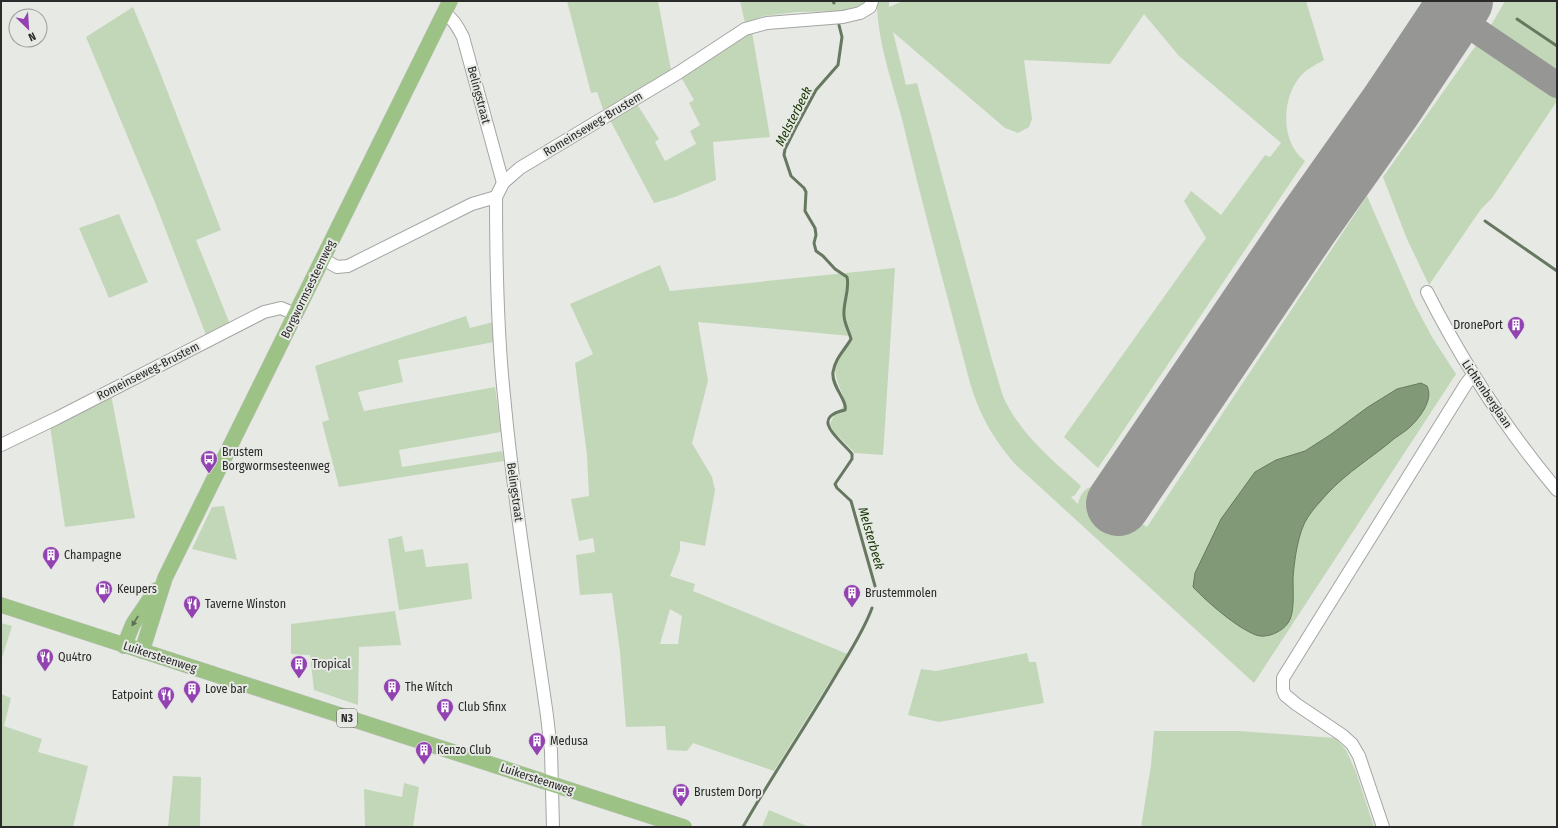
<svg xmlns="http://www.w3.org/2000/svg" width="1558" height="828" viewBox="0 0 1558 828" font-family="'Fira Sans Condensed',sans-serif">
  <style>
    .green { fill: #c2d7b8; fill-rule: evenodd }
    .water { fill: #829977; stroke: #677860 }
    .lines { fill: none; stroke-linecap: round; stroke-linejoin: round }
    .stream { stroke: #677860; stroke-width: 3 }
    .taxiway { stroke: #969794; stroke-width: 26 }
    .runway { stroke: #969794; stroke-width: 64 }
    .minor-casing { stroke: #a4a6a3; stroke-width: 14 }
    .major-casing { stroke: #c3c3c3; stroke-width: 16 }
    .minor { stroke: #fff; stroke-width: 12 }
    .major { stroke: #9cc285; stroke-width: 15 }
    .oneway { fill: #5d6e52 }
    .labels { text-anchor: middle; stroke-width: 4; stroke-linejoin: round; paint-order: stroke }
    .shield { fill: #e7e9e5; stroke: #626361; stroke-width: 1 }
    .shield-label { font-size: 11px; font-weight: bold; fill: #292a29 }
    .street-label { font-size: 12px; fill: #292a29; stroke: #e7e9e5 }
    .poi-label { font-size: 12px; fill: #292a29; stroke: #e7e9e5; text-anchor: start }
    .water-label { font-size: 13px; font-style: italic; fill: #153400; stroke: #e7e9e5 }
  </style>
  <rect width="100%" height="100%" fill="#e7e9e5"/>
  <!-- green -->
  <g class="green">
    <path d="M567,1H658L671,70L604,112L597,92L591,93Z"/>
    <path d="M740,1H869L868,4L845,11L797,12L763,16L745,23Z"/>
    <path d="M877,1H889V7L903,1H1306L1324,60C1315,65 1305,70 1299,78C1281,101 1281,143 1305,161L1098,468L1064,437L1206,238L1184,201L1191,191L1221,215L1265,155L1270,157L1281,143L1179,56L1144,14L1110,64L1024,60L1032,119L1029,127L1018,133L1005,128L893,32L906,85L917,83L992,360C996,372 999,384 1003,396C1019,433 1052,460 1081,486L1075,495L1071,497L1078,504C1080,496 1082,491 1090,487L1147,527L1367,196L1414,303L1432,337L1456,374L1254,683L1015,464C993,438 980,416 970,383C947,295 923,208 902,119C892,81 877,41 877,1Z"/>
    <path d="M1505,1H1557V76L1493,33L1490,27Z"/>
    <path d="M133,7L158,67L221,230L196,240L230,324L206,335L154,200L86,37Z"/>
    <path d="M752,32L770,137L713,142L716,180L675,197L654,203L610,120L637,104L659,139L655,142L665,161L696,144L690,131L700,125L689,103L694,100L681,77Z"/>
    <path d="M1477,44H1482L1557,97V101L1492,198L1481,209L1429,285L1407,239L1383,177Z"/>
    <path d="M119,214L148,282L109,298L79,228Z"/>
    <path d="M660,265L670,291L895,268L883,455L855,453L836,434L830,425C832,415 840,412 845,404C841,386 828,370 840,352C843,346 848,342 851,336L698,322L708,381L692,443L712,477L715,490L705,546L680,541V550L670,576L695,584L693,591L850,655L839,667L774,771L693,743L687,751L667,750L665,726L626,727L620,652L612,593L580,595L576,555L595,552L593,538L579,541L571,499L589,496L587,455L575,363L593,354L570,304ZM670,609L682,616L678,644H660Z"/>
    <path d="M466,316L470,328L493,322L494,342L398,360L403,382L358,392L364,411L495,387L501,432L399,450L402,467L502,451L504,461L339,487L322,422L329,420L315,366Z"/>
    <path d="M111,395L135,518L65,527L50,426Z"/>
    <path d="M224,506L237,560L192,549L212,507Z"/>
    <path d="M402,536L405,552L423,549L426,567L468,563L472,599L399,610L388,539Z"/>
    <path d="M395,611L401,645L359,647L358,705L314,690L310,655L291,654V624Z"/>
    <path d="M1,623L12,626L1,661Z"/>
    <path d="M1027,653L1029,662H1036L1044,703L939,722L908,715L921,669L936,671Z"/>
    <path d="M1,694L11,698L4,726L42,739L38,752L88,766L73,827H1Z"/>
    <path d="M1154,731H1239L1335,738L1346,750L1356,772L1374,827H1141L1151,765Z"/>
    <path d="M173,776L201,777L200,827H168Z"/>
    <path d="M404,783L419,787L413,827H365L364,789L402,797Z"/>
    <path d="M769,810L809,827H762Z"/>
  </g>
  <!-- water -->
  <path class="water" d="M1421,383L1427,386C1433,398 1423,413 1414,423C1409,429 1401,434 1395,438C1373,457 1347,472 1327,494C1321,501 1313,509 1308,517C1298,531 1294,562 1293,579C1293,591 1295,614 1288,623C1282,632 1266,639 1256,635C1237,628 1207,602 1193,587L1195,573L1221,519L1255,472L1276,460L1305,451L1330,435L1368,407L1397,389Z"/>
  <g class="lines">
    <!-- stream -->
    <g class="stream">
      <path d="M833,1L834,3"/>
      <path d="M1517,19L1557,46"/>
      <path d="M839,25L842,37L838,65L816,90L796,127L785,149L784,155L791,176L804,188L806,192L805,211L815,228L816,235L814,243L816,251L823,256L835,269L847,277C850,290 843,302 844,315C844,323 849,331 851,339C845,350 835,358 833,372C831,386 848,401 845,410C808,418 841,440 852,454V459L835,484L837,488L851,501L875,586"/>
      <path d="M1485,221L1557,271"/>
      <path d="M743,827C773,774 808,723 839,670C851,650 864,630 872,608"/>
    </g>
    <!-- taxiway -->
    <path class="taxiway" d="M1452,14L1557,85"/>
    <!-- runway -->
    <path class="runway" d="M1118,504L1307,225L1391,106L1461,1"/>
    <defs>
      <g id="minor">
        <path d="M444,13C454,19 458,28 463,37L503,183"/>
        <path d="M323,259L337,267L348,266L472,204L496,197"/>
        <path d="M1427,292C1463,363 1506,429 1557,490"/>
        <path d="M1,445L57,418L264,312L281,308L295,314"/>
        <path d="M553,827L551,751L547,716C532,610 514,503 504,396C497,330 496,263 496,197L503,183L520,168L678,73L745,29L767,23L843,17L860,13L870,7L872,1"/>
        <path d="M1383,827L1359,756L1352,744L1342,735L1296,704L1285,695L1283,690V678L1466,384L1473,375"/>
      </g>
      <g id="major">
        <path d="M1,605L684,827"/>
        <path d="M124,646L133,624L156,590"/>
        <path d="M142,651L165,578L450,1"/>
      </g>
    </defs>
    <!-- minor casing -->
    <use href="#minor" class="minor-casing"/>
    <!-- major casing -->
    <use href="#major" class="major-casing"/>
    <!-- minor -->
    <use href="#minor" class="minor"/>
    <!-- major -->
    <use href="#major" class="major"/>
  </g>
  <!-- one-way arrows -->
  <defs><path id="oneway-solid" d="M-6-.8H1V-3.2L6.5 0L1 3.2V.8H-6Z"/></defs>
  <use class="oneway" href="#oneway-solid" transform="translate(135 621) rotate(122)"/>
  <!-- icons -->
  <defs>
    <symbol id="building-pin" viewBox="-11 -11 22 30"><path d="M0 17L-7.5 6A9.5 9.5 0 1 1 7.5 6Z" fill="#9342b1" stroke="#e7e9e5"/><path d="M-4-6H4V6H1V3H-1V6H-4ZM-2.5-4.3h1.7v1.8h-1.7ZM.8-4.3h1.7v1.8H.8ZM-2.5-1h1.7V.8h-1.7ZM.8-1h1.7V.8H.8Z" fill="#fff"/></symbol>
    <symbol id="bus-pin" viewBox="-11 -11 22 30"><path d="M0 17L-7.5 6A9.5 9.5 0 1 1 7.5 6Z" fill="#9342b1" stroke="#e7e9e5"/><path d="M-5-6H5V4H4V6H2V4H-2V6H-4V4H-5ZM-3.5-4V0h7V-4ZM-3.5 1.2v1.5H-2V1.2ZM2 1.2v1.5H3.5V1.2Z" fill="#fff"/></symbol>
    <symbol id="fuel-pin" viewBox="-11 -11 22 30"><path d="M0 17L-7.5 6A9.5 9.5 0 1 1 7.5 6Z" fill="#9342b1" stroke="#e7e9e5"/><path d="M-5.5-6h7V0h2V4h1.3V-2.5L3-4.5l.8-.8L6-3V5H2.5V1h-1V6h-7ZM-4.2-4.7v3.2H.2V-4.7Z" fill="#fff"/></symbol>
    <symbol id="restaurant-pin" viewBox="-11 -11 22 30"><path d="M0 17L-7.5 6A9.5 9.5 0 1 1 7.5 6Z" fill="#9342b1" stroke="#e7e9e5"/><path d="M-5-6h1v4h1v-4h1v4h1v-4h1v5L-1.5 .5V6h-2V.5L-5-1ZM5-6V6H3V1.5H1.5Q1.5-4 5-6Z" fill="#fff"/></symbol>
  </defs>
  <g fill-rule="evenodd">
    <use href="#building-pin" x="1506" y="315" width="20" height="27"/>
    <use href="#bus-pin" x="199" y="449" width="20" height="27"/>
    <use href="#building-pin" x="41" y="545" width="20" height="27"/>
    <use href="#fuel-pin" x="94" y="579" width="20" height="27"/>
    <use href="#building-pin" x="842" y="583" width="20" height="27"/>
    <use href="#restaurant-pin" x="182" y="594" width="20" height="27"/>
    <use href="#restaurant-pin" x="35" y="647" width="20" height="27"/>
    <use href="#building-pin" x="289" y="654" width="20" height="27"/>
    <use href="#building-pin" x="382" y="677" width="20" height="27"/>
    <use href="#building-pin" x="182" y="679" width="20" height="27"/>
    <use href="#restaurant-pin" x="156" y="685" width="20" height="27"/>
    <use href="#building-pin" x="435" y="697" width="20" height="27"/>
    <use href="#building-pin" x="527" y="731" width="20" height="27"/>
    <use href="#building-pin" x="414" y="740" width="20" height="27"/>
    <use href="#bus-pin" x="671" y="782" width="20" height="27"/>
  </g>
  <g class="labels">
    <!-- shield labels -->
    <rect class="shield" x="337" y="709" width="20" height="18" rx="3"/>
    <g class="shield-label">
      <text x="347" y="722">N3</text>
    </g>
    <!-- street labels -->
    <g class="street-label">
      <text transform="translate(479 95) rotate(75)" y="4">Belingstraat</text>
      <text transform="translate(593 124) rotate(-31)" y="4">Romeinseweg-Brustem</text>
      <text transform="translate(308 289) rotate(-64)" y="4">Borgwormsesteenweg</text>
      <text transform="translate(148 371) rotate(-27)" y="4">Romeinseweg-Brustem</text>
      <text transform="translate(1487 394) rotate(56)" y="4">Lichtenberglaan</text>
      <text transform="translate(515 492) rotate(82)" y="4">Belingstraat</text>
      <text transform="translate(160 657) rotate(18)" y="4">Luikersteenweg</text>
      <text transform="translate(537 779) rotate(18)" y="4">Luikersteenweg</text>
    </g>
    <!-- poi labels -->
    <g class="poi-label">
      <text x="1503" y="329" text-anchor="end">DronePort</text>
      <text x="222" y="456">Brustem<tspan x="222" dy="14">Borgwormsesteenweg</tspan></text>
      <text x="64" y="559">Champagne</text>
      <text x="117" y="593">Keupers</text>
      <text x="865" y="597">Brustemmolen</text>
      <text x="205" y="608">Taverne Winston</text>
      <text x="58" y="661">Qu4tro</text>
      <text x="312" y="668">Tropical</text>
      <text x="405" y="691">The Witch</text>
      <text x="205" y="693">Love bar</text>
      <text x="153" y="699" text-anchor="end">Eatpoint</text>
      <text x="458" y="711">Club Sfinx</text>
      <text x="550" y="745">Medusa</text>
      <text x="437" y="754">Kenzo Club</text>
      <text x="694" y="796">Brustem Dorp</text>
    </g>
    <!-- water labels -->
    <g class="water-label">
      <text transform="translate(793 116) rotate(-63)" y="5">Melsterbeek</text>
      <text transform="translate(872 538) rotate(74)" y="5">Melsterbeek</text>
    </g>
  </g>
  <!-- border -->
  <rect width="1558" height="828" fill="none" stroke="#292a29" stroke-width="4"/>
  <!-- north arrow -->
  <g transform="translate(28 28) rotate(155)"><circle r="19" fill="#e7e9e5" stroke="#9b9d9a"/>
  <path d="M0-3L7 15L0 10L-7 15Z" fill="#9342b1"/>
  <text y="-6" font-size="11" font-weight="bold" text-anchor="middle" fill="#292a29">N</text>
  </g>
</svg>
